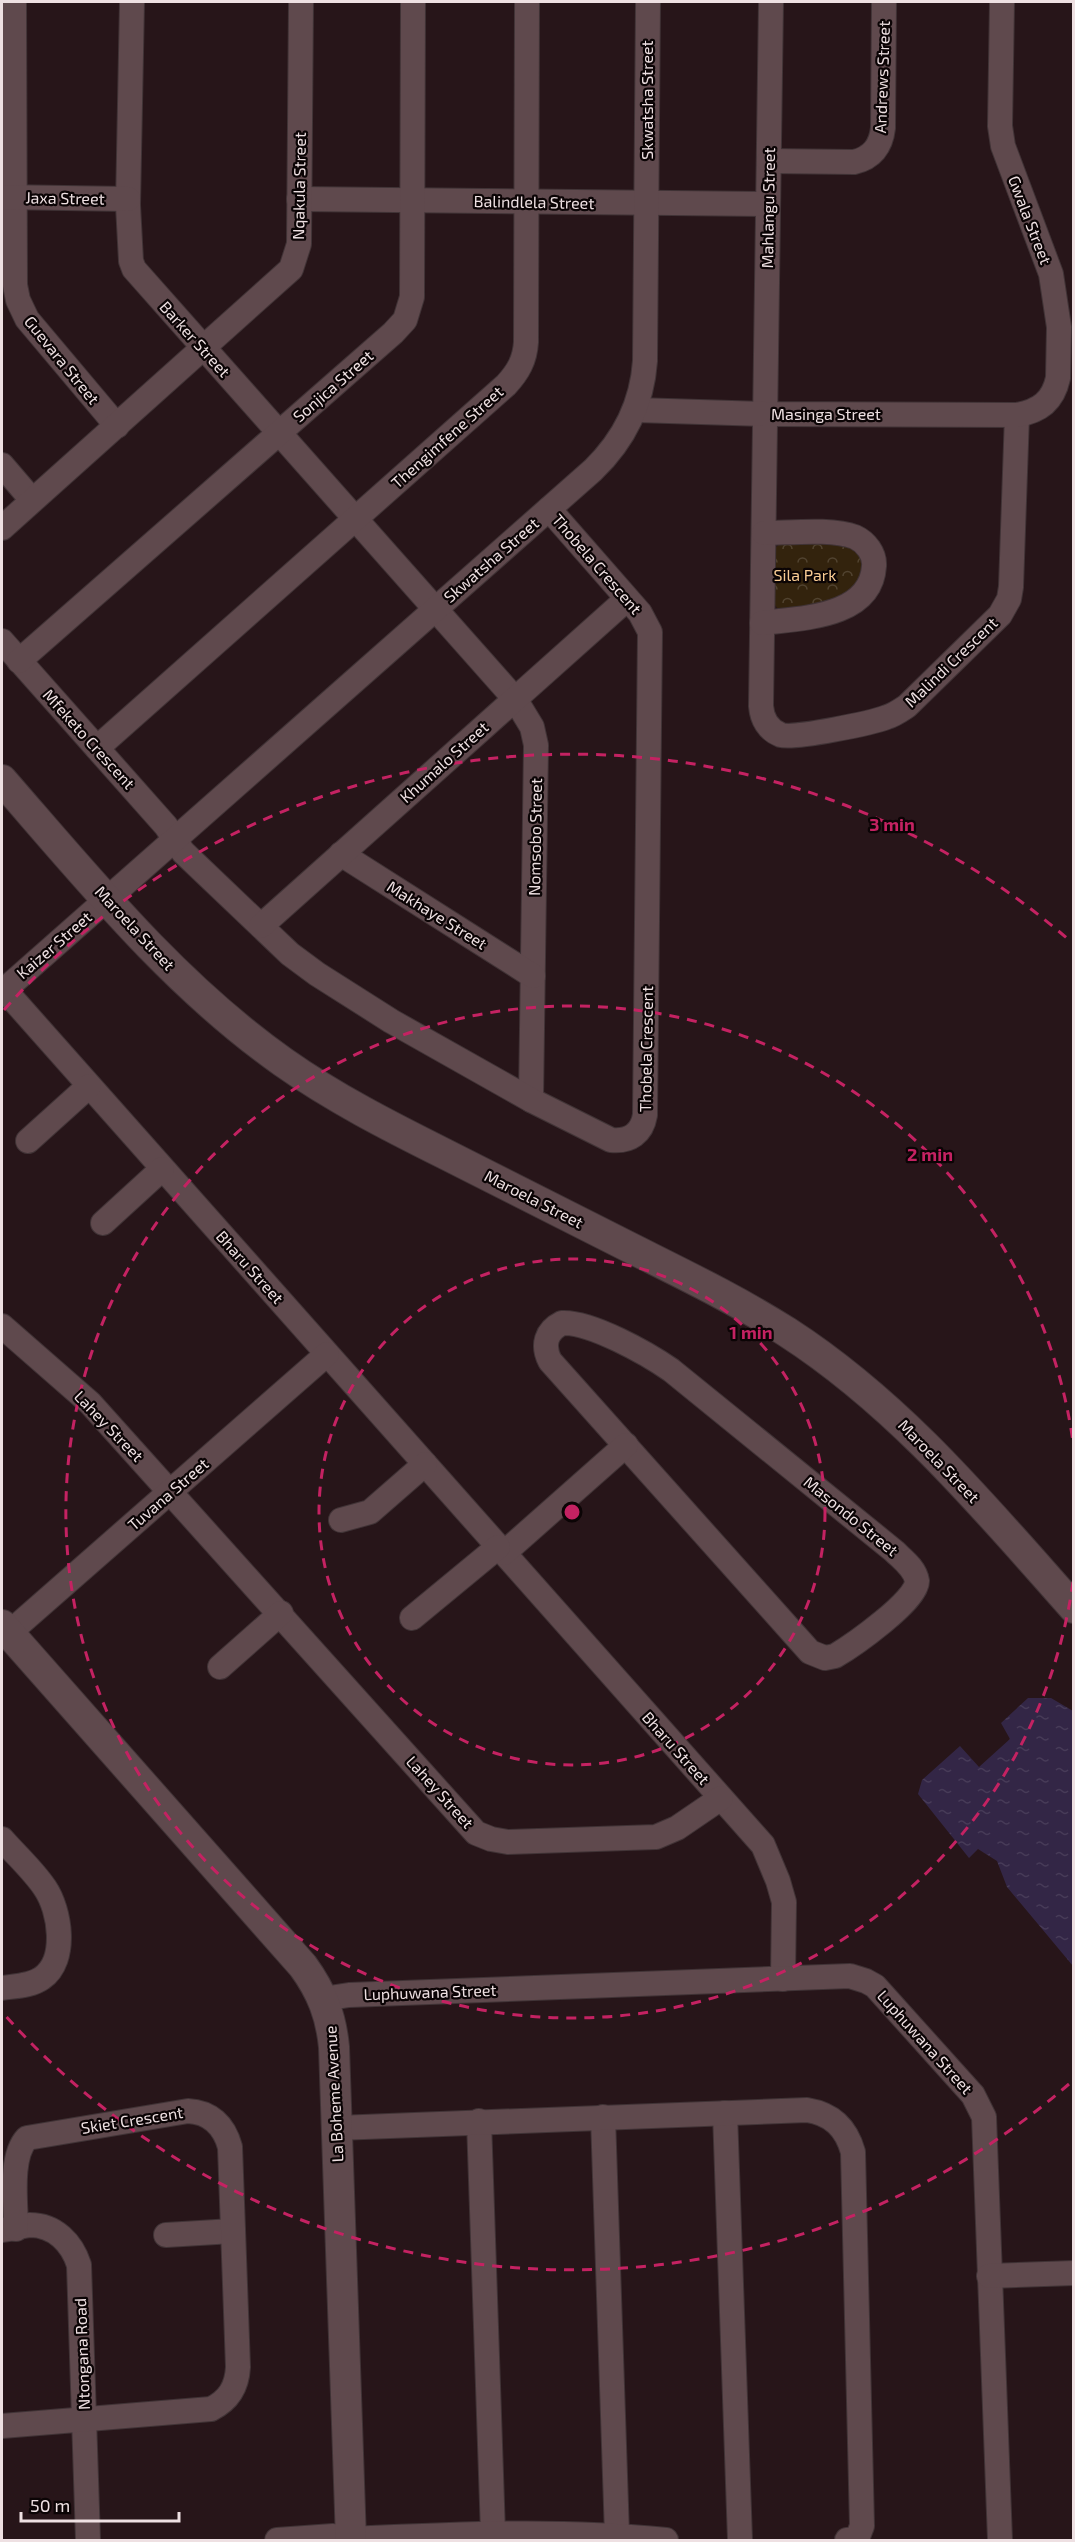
<svg xmlns="http://www.w3.org/2000/svg" width="1075" height="2542" viewBox="0 0 1075 2542" font-family="'Exo 2',sans-serif">
  <style>
    .park { fill: url(#park-crowns) }
    .water { fill: url(#water-ripples) }
    .lines { fill: none; stroke-linecap: round; stroke-linejoin: round }
    .minor-casing { stroke: #403336; stroke-width: 26 }
    .tertiary-casing { stroke: #403336; stroke-width: 32 }
    .minor { stroke: #5f494d; stroke-width: 24 }
    .tertiary { stroke: #5f494d; stroke-width: 30 }
    .ring { fill: none; stroke: #c42262; stroke-width: 3; stroke-dasharray: 10 8 }
    .labels { text-anchor: middle; stroke-width: 4.5; stroke-linejoin: round; paint-order: stroke }
    .street-label { font-size: 16px; fill: #eee0e2; stroke: #0b0405 }
    .park-label { font-size: 16px; fill: #f9cb93; stroke: #0b0405 }
    .centre { fill: #c42262; stroke: #0b0405; stroke-width: 3 }
    .ring-label { font-size: 18px; text-anchor: middle; font-weight: bold; fill: #c42262; stroke: #0b0405; stroke-width: 4.5; stroke-linejoin: round; paint-order: stroke }
  </style>
  <defs>
    <pattern id="park-crowns" width="20" height="18" patternUnits="userSpaceOnUse" patternTransform="scale(1.5)"><rect width="20" height="18" fill="#33230d"/><path d="M2 6a3 3 0 1 1 6 0M12 15a3 3 0 1 1 6 0" fill="none" stroke="#514330"/></pattern>
    <pattern id="water-ripples" width="26" height="14" patternUnits="userSpaceOnUse" patternTransform="scale(1.5)"><rect width="26" height="14" fill="#332646"/><path d="M2 4q2-2 4 0t4 0M15 11q2-2 4 0t4 0" fill="none" stroke="#473b58"/></pattern>
  </defs>
  <rect width="100%" height="100%" fill="#271519"/>
  <!-- park -->
  <path class="park" d="M783,541L848,543L861,552L866,574L839,601L780,611L773,603L774,549Z"/>
  <!-- water -->
  <path class="water" d="M1028,1698H1051L1073,1711V1966L1007,1887L997,1861L978,1849L969,1858L918,1794L922,1780L960,1746L979,1767L1010,1739L1001,1723Z"/>
  <g class="lines">
    <defs>
      <g id="minor">
        <path d="M14,2L15,285L18,300L27,319L117,426"/>
        <path d="M132,2L128,205L131,261L134,269L515,699L532,727L536,745L531,1100"/>
        <path d="M771,2L761,706C762,719 768,730 781,735C794,739 872,723 887,717C894,715 901,710 907,706L1000,615L1009,599L1011,587L1017,415"/>
        <path d="M769,161L854,162C872,158 881,146 883,128L884,2"/>
        <path d="M2,197L128,199"/>
        <path d="M299,199L768,204"/>
        <path d="M636,410L766,414L1017,415C1040,411 1053,401 1058,378L1059,327L1051,274L1003,146L1000,126L1002,2"/>
        <path d="M2,465L32,500"/>
        <path d="M2,528L291,269L299,244L301,2"/>
        <path d="M762,623C800,618 871,618 874,566C875,554 866,542 855,537C832,528 789,533 764,533"/>
        <path d="M2,641L166,826L183,852L290,954L317,974L391,1021L531,1100L611,1140C630,1142 642,1133 645,1115L650,632L640,613L549,509"/>
        <path d="M19,661L393,333L405,320L412,297L413,2"/>
        <path d="M97,748L506,385C518,372 525,360 526,342L527,2"/>
        <path d="M341,854L533,976"/>
        <path d="M261,926L627,599"/>
        <path d="M2,987L763,1845L778,1881L784,1902L783,1979"/>
        <path d="M2,992L593,470C624,440 642,405 645,361L648,2"/>
        <path d="M28,1141L89,1086"/>
        <path d="M103,1223L162,1169"/>
        <path d="M562,1323C590,1321 648,1354 671,1370L894,1551C902,1559 915,1568 917,1581C918,1600 852,1646 835,1656L825,1658L810,1652L550,1361C542,1345 546,1331 562,1323Z"/>
        <path d="M2,1326L90,1403L476,1833L491,1839L508,1842L656,1837L677,1828L721,1798"/>
        <path d="M341,1520L370,1512L425,1464"/>
        <path d="M504,1553L626,1445"/>
        <path d="M412,1618L498,1547"/>
        <path d="M9,1633L327,1354"/>
        <path d="M220,1667L281,1613"/>
        <path d="M2,1839C16,1855 33,1870 45,1888C60,1910 68,1960 42,1978C31,1986 15,1986 2,1988"/>
        <path d="M323,1999L349,1995L850,1976L866,1981L875,1986L973,2095L984,2117L1000,2540"/>
        <path d="M725,2113L740,2540"/>
        <path d="M603,2117L617,2535"/>
        <path d="M479,2121L493,2533"/>
        <path d="M337,2128L807,2110C832,2114 846,2127 853,2152L862,2526L857,2539L847,2540"/>
        <path d="M2,2230C11,2229 21,2226 30,2225C55,2225 72,2243 79,2265L88,2540"/>
        <path d="M166,2235L233,2231"/>
        <path d="M989,2276L1074,2273"/>
        <path d="M2,2426L211,2409C229,2400 237,2387 238,2367L230,2147C224,2125 210,2112 188,2111L27,2138C9,2157 16,2204 16,2229"/>
        <path d="M277,2540L333,2536L351,2539C456,2534 561,2529 666,2540"/>
      </g>
      <g id="tertiary">
        <path d="M2,780C89,880 174,985 283,1062C334,1098 389,1126 445,1154C502,1183 559,1212 617,1241C674,1270 732,1297 787,1332C900,1405 985,1508 1074,1608"/>
        <path d="M2,1625L303,1966C322,1992 331,2016 334,2047L351,2540"/>
      </g>
    </defs>
    <!-- minor casing -->
    <use href="#minor" class="minor-casing"/>
    <!-- tertiary casing -->
    <use href="#tertiary" class="tertiary-casing"/>
    <!-- minor -->
    <use href="#minor" class="minor"/>
    <!-- tertiary -->
    <use href="#tertiary" class="tertiary"/>
  </g>
  <!-- distance rings -->
  <g class="ring">
    <circle cx="572" cy="1512" r="253"/>
    <path d="M1073 1582A506 506 0 1 1 1073 1442"/>
    <path d="M1069 2084A758 758 0 0 1 4 2014M4 1010A758 758 0 0 1 1069 940"/>
  </g>
  <g class="labels">
    <!-- street labels -->
    <g class="street-label">
      <text transform="translate(882 77) rotate(-88)" y="6">Andrews Street</text>
      <text transform="translate(647 100) rotate(-90)" y="6">Skwatsha Street</text>
      <text transform="translate(299 186) rotate(-89)" y="6">Nqakula Street</text>
      <text transform="translate(65 198) rotate(1)" y="6">Jaxa Street</text>
      <text transform="translate(534 202) rotate(1)" y="6">Balindlela Street</text>
      <text transform="translate(768 208) rotate(-89)" y="6">Mahlangu Street</text>
      <text transform="translate(1030 220) rotate(69)" y="6">Gwala Street</text>
      <text transform="translate(195 339) rotate(48)" y="6">Barker Street</text>
      <text transform="translate(62 360) rotate(51)" y="6">Guevara Street</text>
      <text transform="translate(333 386) rotate(-41)" y="6">Sonjica Street</text>
      <text x="826" y="420">Masinga Street</text>
      <text transform="translate(447 437) rotate(-42)" y="6">Thengimfene Street</text>
      <text transform="translate(491 560) rotate(-41)" y="6">Skwatsha Street</text>
      <text transform="translate(597 564) rotate(49)" y="6">Thobela Crescent</text>
      <text transform="translate(951 662) rotate(-44)" y="6">Malindi Crescent</text>
      <text transform="translate(89 739) rotate(48)" y="6">Mfeketo Crescent</text>
      <text transform="translate(444 762) rotate(-42)" y="6">Khumalo Street</text>
      <text transform="translate(535 837) rotate(-89)" y="6">Nomsobo Street</text>
      <text transform="translate(437 915) rotate(32)" y="6">Makhaye Street</text>
      <text transform="translate(135 928) rotate(47)" y="6">Maroela Street</text>
      <text transform="translate(54 945) rotate(-41)" y="6">Kaizer Street</text>
      <text transform="translate(646 1049) rotate(-89)" y="6">Thobela Crescent</text>
      <text transform="translate(534 1199) rotate(27)" y="6">Maroela Street</text>
      <text transform="translate(250 1267) rotate(48)" y="6">Bharu Street</text>
      <text transform="translate(109 1426) rotate(46)" y="6">Lahey Street</text>
      <text transform="translate(939 1461) rotate(46)" y="6">Maroela Street</text>
      <text transform="translate(168 1494) rotate(-41)" y="6">Tuvana Street</text>
      <text transform="translate(851 1516) rotate(39)" y="6">Masondo Street</text>
      <text transform="translate(676 1748) rotate(48)" y="6">Bharu Street</text>
      <text transform="translate(440 1792) rotate(48)" y="6">Lahey Street</text>
      <text transform="translate(430 1992) rotate(-2)" y="6">Luphuwana Street</text>
      <text transform="translate(925 2042) rotate(48)" y="6">Luphuwana Street</text>
      <text transform="translate(334 2094) rotate(-93)" y="6">La Boheme Avenue</text>
      <text transform="translate(132 2120) rotate(-9)" y="6">Skiet Crescent</text>
      <text transform="translate(82 2354) rotate(-92)" y="6">Ntongana Road</text>
    </g>
    <!-- park labels -->
    <g class="park-label">
      <text x="805" y="581">Sila Park</text>
    </g>
  </g>
  <circle cx="572" cy="1512" r="9" class="centre"/>
  <g class="ring-label">
    <text x="892" y="831">3 min</text>
    <text x="930" y="1161">2 min</text>
    <text x="751" y="1339">1 min</text>
  </g>
  <!-- border -->
  <rect width="1075" height="2542" fill="none" stroke="#eee0e2" stroke-width="6"/>
  <!-- scale -->
  <path d="M21 2512v9h158v-9" fill="none" stroke="#eee0e2" stroke-width="3"/>
  <text x="30" y="2512" font-size="18" fill="#eee0e2" stroke="#0b0405" stroke-width="4.5" paint-order="stroke">50 m</text>
</svg>
